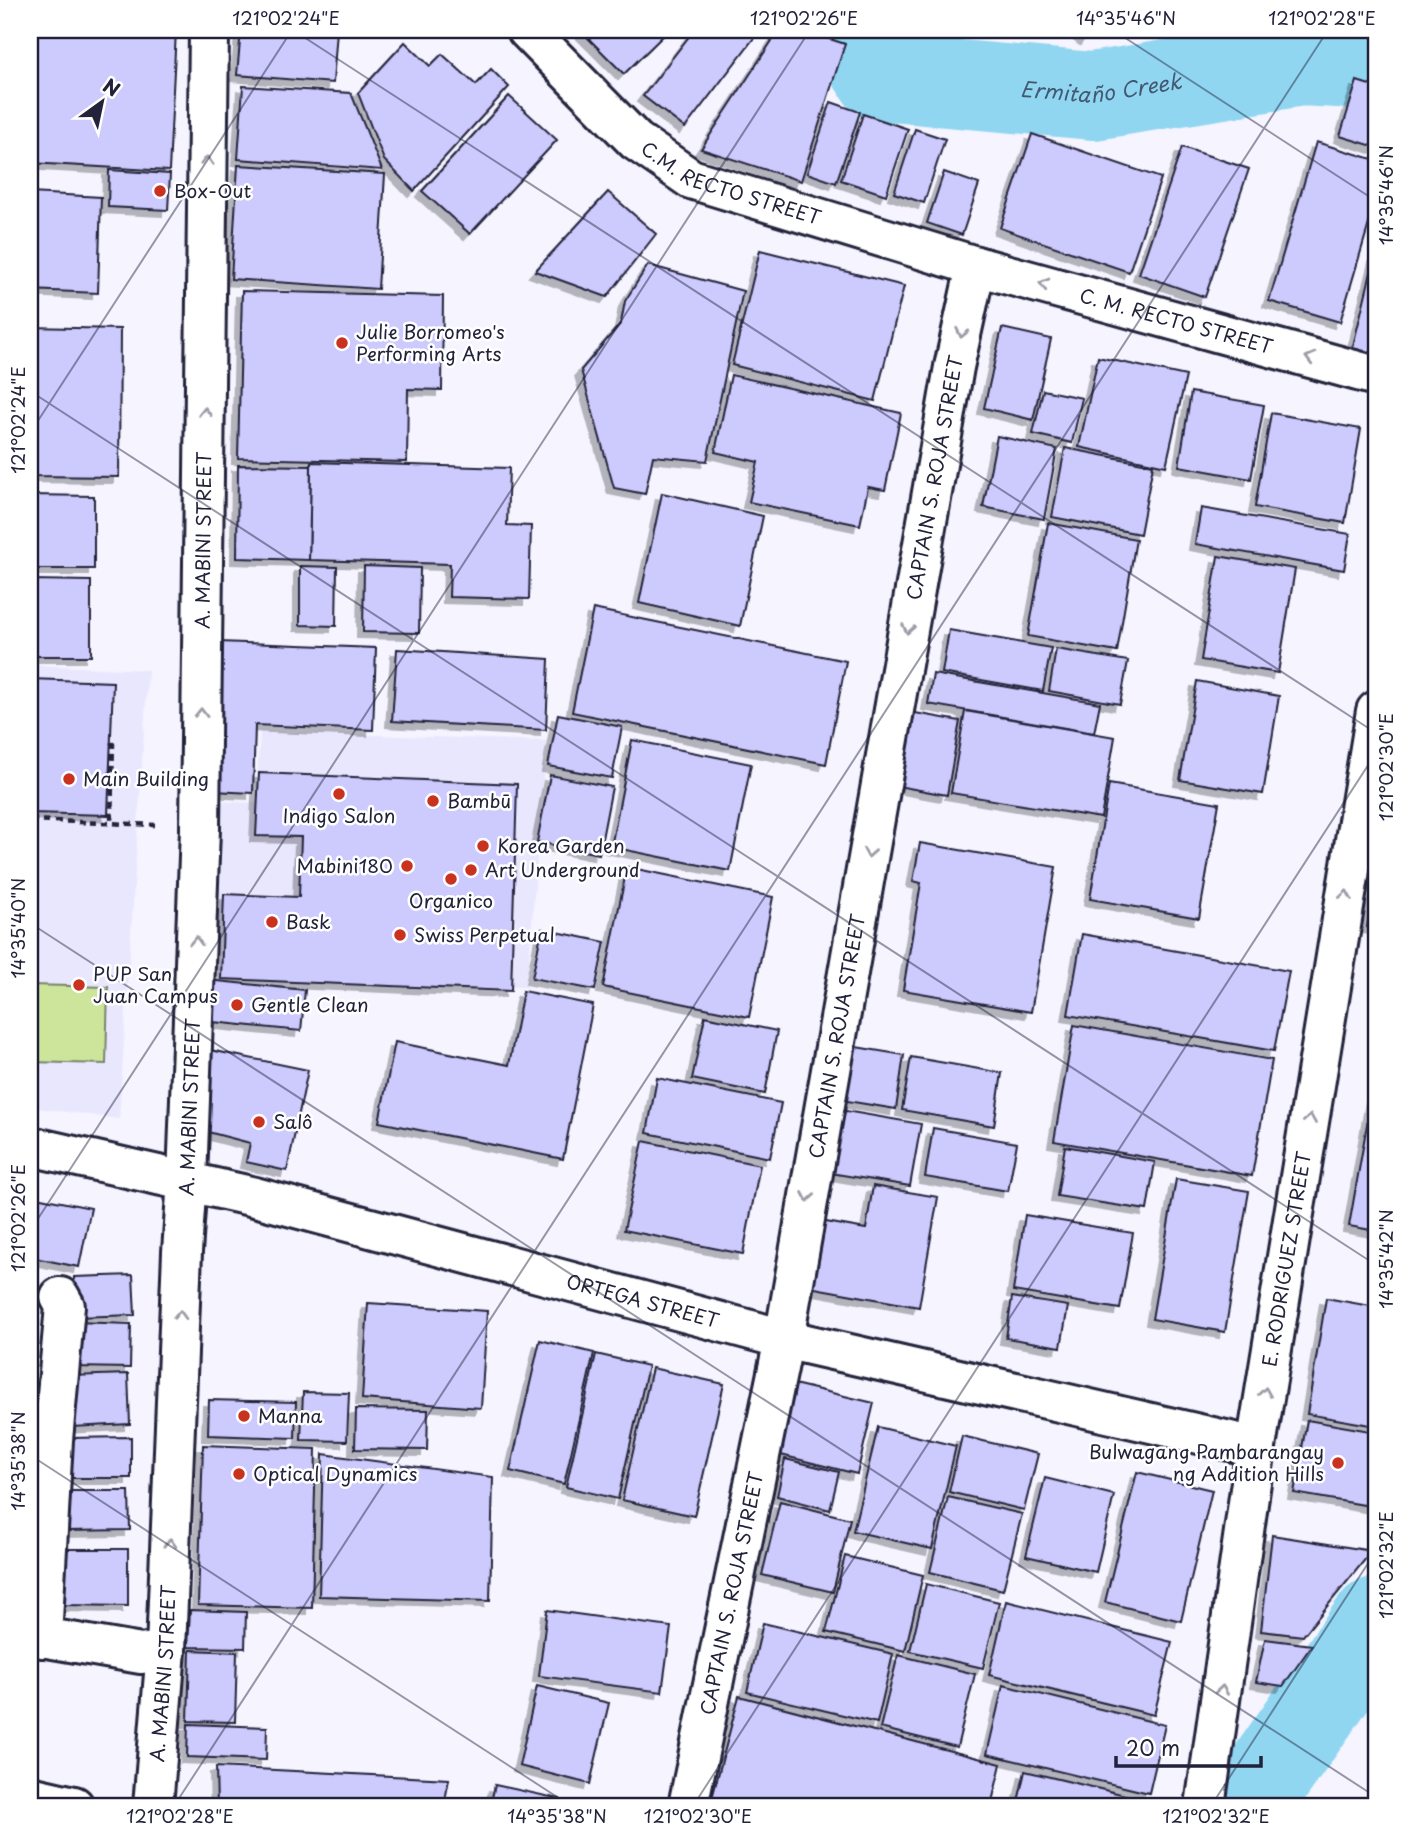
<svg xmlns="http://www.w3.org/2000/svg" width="1406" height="1836" viewBox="0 0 1406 1836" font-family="'Playpen Sans',sans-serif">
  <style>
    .built { fill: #e9e7fe }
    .green { fill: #cce59b; stroke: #77846b; stroke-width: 2 }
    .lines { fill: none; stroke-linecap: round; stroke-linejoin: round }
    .river { stroke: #90d6f1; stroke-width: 88 }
    .building { fill: #cdcafd; stroke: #22223b; stroke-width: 2; filter: url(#shadow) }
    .minor-casing { stroke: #22223b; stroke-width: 44 }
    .path { stroke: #22223b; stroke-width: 4.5; stroke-dasharray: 7 5; stroke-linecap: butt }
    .minor { stroke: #fff; stroke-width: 38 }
    .oneway { stroke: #9c9ca7 }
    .ticks { fill: none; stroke: #22223b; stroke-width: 2; stroke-opacity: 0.45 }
    .poi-dot { fill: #c8321e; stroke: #fff; stroke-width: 2.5 }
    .labels { text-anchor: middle; stroke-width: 5; stroke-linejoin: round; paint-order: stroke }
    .street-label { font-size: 19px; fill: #22223b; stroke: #fff }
    .poi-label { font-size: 19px; fill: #22223b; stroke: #fff; text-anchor: start }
    .water-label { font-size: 21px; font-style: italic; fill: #435872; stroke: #fff }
    .neatline { fill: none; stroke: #22223b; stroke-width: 2.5 }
    .ticks-label { font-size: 18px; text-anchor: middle; fill: #22223b }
  </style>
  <defs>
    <filter id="shadow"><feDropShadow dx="-6" dy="6" stdDeviation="0" flood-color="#0004"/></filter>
  </defs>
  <rect width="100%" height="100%" fill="#f5f4ff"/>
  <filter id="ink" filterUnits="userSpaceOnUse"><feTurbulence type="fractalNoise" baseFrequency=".0143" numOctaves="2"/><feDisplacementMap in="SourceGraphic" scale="14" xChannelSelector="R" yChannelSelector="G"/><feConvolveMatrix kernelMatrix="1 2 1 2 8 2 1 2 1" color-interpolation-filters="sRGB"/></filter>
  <g filter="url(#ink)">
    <!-- built -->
    <g class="built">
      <path d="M30,665L148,670L119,1119L30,1107Z"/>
      <path d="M260,731L546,741L527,987L211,971L213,801L256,803Z"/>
    </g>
    <!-- green -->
    <path class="green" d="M30,985L108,987L106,1064L30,1062Z"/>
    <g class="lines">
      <!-- river -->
      <g class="river">
        <path id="s1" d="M849,30L881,77L1093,96L1301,62L1376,66"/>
        <path d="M1247,1806L1376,1621"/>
      </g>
    </g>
    <!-- building -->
    <g class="building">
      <path d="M30,30H176L169,171L30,163Z"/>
      <path d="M241,30H337L333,83L237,75Z"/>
      <path d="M580,30H669L624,74Z"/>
      <path d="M694,30H760L685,128L643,96Z"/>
      <path d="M779,30H802L845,44L801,181L701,149Z"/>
      <path d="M1074,30H1092L1086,39Z"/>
      <path d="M405,42L430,66L442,54L476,85L491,69L509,87L414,191L384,160L358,93Z"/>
      <path d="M1357,81L1376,87V147L1340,136Z"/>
      <path d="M243,86L351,93L382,170L238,159Z"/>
      <path d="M509,96L557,140L470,234L422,191Z"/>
      <path d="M831,102L860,112L836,183L807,173Z"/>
      <path d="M863,114L908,129L886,195L841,180Z"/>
      <path d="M915,129L945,139L924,203L894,193Z"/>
      <path d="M1032,134L1161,178L1129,272L1000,228Z"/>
      <path d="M1316,142L1376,160V200L1340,322L1269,301Z"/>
      <path d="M1182,147L1249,169L1205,297L1139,274Z"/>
      <path d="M238,165L385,174L378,289L231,279Z"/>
      <path d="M109,170L170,174L168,210L108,207Z"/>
      <path d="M944,172L979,184L962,235L927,223Z"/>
      <path d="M608,192L656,234L607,297L535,271Z"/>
      <path d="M30,193L101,197L98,293L30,290Z"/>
      <path d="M760,250L904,286L875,401L732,365Z"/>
      <path d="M1376,252V356L1352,350Z"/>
      <path d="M648,265L743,291L707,461L653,456L645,494L614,488L581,370L621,323L625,301Z"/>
      <path d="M242,291L443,296L442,390L408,389L407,462L238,458Z"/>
      <path d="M30,327L120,329L119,477L30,476Z"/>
      <path d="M1002,328L1051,339L1033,420L984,408Z"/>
      <path d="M1098,357L1186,376L1166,466L1079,447Z"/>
      <path d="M731,375L901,413L885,490L868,487L860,525L749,502L758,462L715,452Z"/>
      <path d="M1043,390L1082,398L1072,443L1033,434Z"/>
      <path d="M1191,392L1264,405L1251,479L1179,466Z"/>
      <path d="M1271,413L1361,429L1345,523L1255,507Z"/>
      <path d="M997,436L1057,449L1044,519L983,507Z"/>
      <path d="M1065,448L1153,465L1140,534L1052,517Z"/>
      <path d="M311,462L509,468L507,525L531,526L529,599L449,597L450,564L309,560Z"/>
      <path d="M238,465L311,466L309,560L237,558Z"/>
      <path d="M662,493L763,516L740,626L639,603Z"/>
      <path d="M30,495L94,496V569H30Z"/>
      <path d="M1201,508L1350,534L1344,570L1195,544Z"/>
      <path d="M1048,523L1136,539L1117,652L1028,636Z"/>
      <path d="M1218,556L1295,569L1278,673L1201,660Z"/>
      <path d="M300,566L337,567L336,626L300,625Z"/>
      <path d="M364,566L420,568L419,633L363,632Z"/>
      <path d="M30,580L91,581V656H30Z"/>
      <path d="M593,609L846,661L826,764L572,712Z"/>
      <path d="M949,630L1051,648L1043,691L942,673Z"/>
      <path d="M219,642L376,648L373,730L255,725L253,793L213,791Z"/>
      <path d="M397,649L549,659L546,730L392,721Z"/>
      <path d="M1056,649L1128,661L1120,704L1049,691Z"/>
      <path d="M933,674L1100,703L1094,733L928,704Z"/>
      <path d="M30,679L113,682L108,815L30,813Z"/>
      <path d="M1197,681L1279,696L1263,794L1180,780Z"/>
      <path d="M904,711L960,721L947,795L892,785Z"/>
      <path d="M965,711L1115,737L1101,818L951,793Z"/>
      <path d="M558,714L622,727L612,778L548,766Z"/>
      <path d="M632,740L751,764L730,871L611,847Z"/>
      <path d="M259,773L517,784L511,991L221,979L224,894L299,897L301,837L256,836Z"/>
      <path d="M550,775L612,787L599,854L537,842Z"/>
      <path d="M1109,784L1219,803L1199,918L1090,899Z"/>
      <path d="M920,843L1056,867L1031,1012L903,990L921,883L913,881Z"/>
      <path d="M627,867L773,897L749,1017L603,987Z"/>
      <path d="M1376,872V928L1367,927Z"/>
      <path d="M542,929L605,942L595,990L532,978Z"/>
      <path d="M1082,934L1289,971L1274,1051L1068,1015Z"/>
      <path d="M207,980L305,990L301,1031L203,1021Z"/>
      <path d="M523,991L593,1005L563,1159L379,1122L395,1042L509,1065Z"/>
      <path d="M705,1016L777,1031L765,1094L692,1079Z"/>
      <path d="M1074,1025L1272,1060L1252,1176L1054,1141Z"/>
      <path d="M850,1046L904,1055L896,1109L841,1100Z"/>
      <path d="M210,1050L308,1070L287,1171L246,1162L250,1143L204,1131Z"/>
      <path d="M911,1057L1002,1073L994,1126L902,1110Z"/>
      <path d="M657,1078L781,1103L770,1158L647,1133Z"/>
      <path d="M1372,1096H1376V1231L1349,1226Z"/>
      <path d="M840,1110L921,1124L910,1186L830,1173Z"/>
      <path d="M933,1128L1017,1143L1008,1191L925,1177Z"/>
      <path d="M643,1141L760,1165L743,1254L624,1230Z"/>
      <path d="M1065,1146L1155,1162L1147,1210L1057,1196Z"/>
      <path d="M1176,1179L1249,1191L1225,1332L1152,1319Z"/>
      <path d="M873,1186L938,1197L919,1307L809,1287L820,1221L866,1229Z"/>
      <path d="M30,1195L35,1197L30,1223Z"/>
      <path d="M36,1197L91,1208L79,1267L30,1257V1225Z"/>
      <path d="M1025,1215L1133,1233L1120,1309L1013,1291Z"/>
      <path d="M133,1275L135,1315L76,1317L74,1277Z"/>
      <path d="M1012,1297L1068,1306L1061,1347L1006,1338Z"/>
      <path d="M1326,1298L1376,1307V1426L1307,1414Z"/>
      <path d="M368,1303L487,1311L481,1408L362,1399Z"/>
      <path d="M75,1322L131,1324L130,1368L73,1367Z"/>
      <path d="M540,1340L594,1353L564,1484L510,1471Z"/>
      <path d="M596,1354L648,1366L618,1499L566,1487Z"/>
      <path d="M652,1368L724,1384L694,1516L622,1500Z"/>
      <path d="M128,1374L130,1424L72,1427L68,1376Z"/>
      <path d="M794,1384L874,1403L857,1474L777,1454Z"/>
      <path d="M303,1392L349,1393L347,1441L301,1440Z"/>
      <path d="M209,1400L296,1402L295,1438L208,1435Z"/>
      <path d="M356,1409L428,1410L427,1450L355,1449Z"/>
      <path d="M1307,1420L1376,1432V1507L1294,1493Z"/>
      <path d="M878,1427L956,1446L932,1549L853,1531Z"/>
      <path d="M962,1436L1038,1454L1024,1510L949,1492Z"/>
      <path d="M131,1437V1478H67V1438Z"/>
      <path d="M203,1445L316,1449L312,1608L198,1605Z"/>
      <path d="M323,1454L493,1477L490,1601L319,1596Z"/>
      <path d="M785,1459L839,1472L830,1510L777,1496Z"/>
      <path d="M1137,1472L1212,1490L1181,1621L1105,1602Z"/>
      <path d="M1045,1478L1114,1495L1096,1572L1026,1556Z"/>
      <path d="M65,1491H129L130,1530L66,1531Z"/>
      <path d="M948,1497L1022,1514L1003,1590L930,1572Z"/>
      <path d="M780,1501L850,1519L833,1592L762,1575Z"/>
      <path d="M1272,1535L1372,1551L1303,1636L1261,1631Z"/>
      <path d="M61,1549H128V1606L61,1605Z"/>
      <path d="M845,1556L923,1575L905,1651L826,1632Z"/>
      <path d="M926,1584L999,1602L983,1668L910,1651Z"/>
      <path d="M1006,1601L1172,1642L1154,1715L989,1675Z"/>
      <path d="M190,1610L246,1612L245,1648L188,1647Z"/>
      <path d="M547,1610L671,1627L662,1692L539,1676Z"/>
      <path d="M763,1623L893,1654L877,1723L747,1692Z"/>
      <path d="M1265,1639L1312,1645L1283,1686L1256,1682Z"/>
      <path d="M190,1650L237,1652L235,1722L188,1721Z"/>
      <path d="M898,1655L975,1674L957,1747L880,1728Z"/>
      <path d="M1003,1685L1165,1725L1149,1793L987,1754Z"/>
      <path d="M537,1686L609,1703L590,1784L519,1766Z"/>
      <path d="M739,1696L1001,1764L991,1806H710Z"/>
      <path d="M188,1724L267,1727L266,1760L187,1757Z"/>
      <path d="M216,1767L449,1779L444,1806H217Z"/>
      <path d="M1025,1771L1146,1800L1144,1806H1017Z"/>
      <path d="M495,1785L560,1799L559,1806H490Z"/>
    </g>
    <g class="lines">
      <defs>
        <g id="minor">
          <path id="s2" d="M527,30L636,141L691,179L976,266L1376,376"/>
          <path id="s3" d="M30,1146L255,1197L784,1339L1256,1447"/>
          <path d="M30,1635L141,1654L166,1650"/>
          <path d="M42,1638L53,1440L65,1306L60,1297"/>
          <path d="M30,1796L74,1806"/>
          <path id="s4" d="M153,1806L166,1650L182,1252L187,1180L200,829L209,30"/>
          <path id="s5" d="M688,1806L784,1339L954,367L976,266"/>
          <path id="s6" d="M1205,1806L1256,1447L1376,711"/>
        </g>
      </defs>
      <!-- minor casing -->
      <use href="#minor" class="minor-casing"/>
      <!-- path -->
      <g class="path">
        <path d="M110,745L113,744L111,823"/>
        <path d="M30,820L155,825"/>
      </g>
      <!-- minor -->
      <use href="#minor" class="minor"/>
    </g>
    <!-- one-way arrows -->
    <defs><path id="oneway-chevron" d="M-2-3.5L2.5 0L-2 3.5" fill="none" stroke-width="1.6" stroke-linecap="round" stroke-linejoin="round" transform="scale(1.75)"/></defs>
    <g class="oneway">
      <use href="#oneway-chevron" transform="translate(207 161) rotate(-89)"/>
      <use href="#oneway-chevron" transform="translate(1044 284) rotate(-165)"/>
      <use href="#oneway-chevron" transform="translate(962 333) rotate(102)"/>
      <use href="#oneway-chevron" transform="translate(1310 358) rotate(-165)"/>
      <use href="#oneway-chevron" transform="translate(205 412) rotate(-89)"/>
      <use href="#oneway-chevron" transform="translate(908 629) rotate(100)"/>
      <use href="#oneway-chevron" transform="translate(201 713) rotate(-89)"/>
      <use href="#oneway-chevron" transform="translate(869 853) rotate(100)"/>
      <use href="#oneway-chevron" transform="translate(1346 895) rotate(-81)"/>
      <use href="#oneway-chevron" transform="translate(196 941) rotate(-88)"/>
      <use href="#oneway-chevron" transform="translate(1310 1119) rotate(-81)"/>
      <use href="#oneway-chevron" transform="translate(808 1197) rotate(100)"/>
      <use href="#oneway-chevron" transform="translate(180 1315) rotate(-88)"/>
      <use href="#oneway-chevron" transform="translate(1265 1392) rotate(-81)"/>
      <use href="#oneway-chevron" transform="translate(170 1543) rotate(-88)"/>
      <use href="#oneway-chevron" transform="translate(1222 1690) rotate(-82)"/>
    </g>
  </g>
  <!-- ticks -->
  <path class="ticks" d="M293,30L1376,733M1113,30L1376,201M30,391L1376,1265M30,433L292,30M30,923L1376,1797M30,1231L810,30M30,1455L571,1806M174,1806L1328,30M693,1806L1376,753M1211,1806L1376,1551"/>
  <!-- markers -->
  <g class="poi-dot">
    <circle cx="160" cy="191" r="7"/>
    <circle cx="342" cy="343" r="7"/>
    <circle cx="69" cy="779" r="7"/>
    <circle cx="339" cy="794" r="7"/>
    <circle cx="433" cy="801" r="7"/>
    <circle cx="483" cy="846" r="7"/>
    <circle cx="407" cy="866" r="7"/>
    <circle cx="471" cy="870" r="7"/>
    <circle cx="451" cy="879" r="7"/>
    <circle cx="272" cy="922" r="7"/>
    <circle cx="400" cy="935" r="7"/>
    <circle cx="79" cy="985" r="7"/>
    <circle cx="237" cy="1005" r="7"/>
    <circle cx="259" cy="1122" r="7"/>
    <circle cx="244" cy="1416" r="7"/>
    <circle cx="1338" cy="1463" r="7"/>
    <circle cx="239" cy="1474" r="7"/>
  </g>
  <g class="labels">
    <!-- street labels -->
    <g class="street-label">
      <text dy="7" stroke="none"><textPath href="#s2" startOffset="261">C.M. RECTO STREET</textPath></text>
      <text dy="7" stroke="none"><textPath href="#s2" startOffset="728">C. M. RECTO STREET</textPath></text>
      <text dy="7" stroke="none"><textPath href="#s5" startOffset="1351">CAPTAIN S. ROJA STREET</textPath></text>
      <text dy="7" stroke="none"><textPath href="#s4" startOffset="1267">A. MABINI STREET</textPath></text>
      <text dy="7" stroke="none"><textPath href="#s5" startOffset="784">CAPTAIN S. ROJA STREET</textPath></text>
      <text dy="7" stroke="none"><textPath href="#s4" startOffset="700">A. MABINI STREET</textPath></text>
      <text dy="7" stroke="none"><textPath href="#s6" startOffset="553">E. RODRIGUEZ STREET</textPath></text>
      <text dy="7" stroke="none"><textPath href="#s3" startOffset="632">ORTEGA STREET</textPath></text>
      <text dy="7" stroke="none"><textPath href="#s5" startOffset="217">CAPTAIN S. ROJA STREET</textPath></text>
      <text dy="7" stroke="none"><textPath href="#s4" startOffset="133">A. MABINI STREET</textPath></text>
    </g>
    <!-- poi labels -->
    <g class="poi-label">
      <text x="174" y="198">Box-Out</text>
      <text x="356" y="339">Julie Borromeo's<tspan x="356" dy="22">Performing Arts</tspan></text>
      <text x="83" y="786">Main Building</text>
      <text x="447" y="808">Bambū</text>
      <text x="339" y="823" text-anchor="middle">Indigo Salon</text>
      <text x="497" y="853">Korea Garden</text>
      <text x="393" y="873" text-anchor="end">Mabini180</text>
      <text x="485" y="877">Art Underground</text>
      <text x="451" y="908" text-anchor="middle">Organico</text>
      <text x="286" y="929">Bask</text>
      <text x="414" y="942">Swiss Perpetual</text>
      <text x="93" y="981">PUP San<tspan x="93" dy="22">Juan Campus</tspan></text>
      <text x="251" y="1012">Gentle Clean</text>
      <text x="273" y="1129">Salô</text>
      <text x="258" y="1423">Manna</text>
      <text x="1324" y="1459" text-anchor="end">Bulwagang Pambarangay<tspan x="1324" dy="22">ng Addition Hills</tspan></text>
      <text x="253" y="1481">Optical Dynamics</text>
    </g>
    <!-- water labels -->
    <g class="water-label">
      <text dy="7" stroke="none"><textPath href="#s1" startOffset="278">Ermitaño Creek</textPath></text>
    </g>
  </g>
  <!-- margin -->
  <rect width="1406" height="1836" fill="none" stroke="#fff" stroke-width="77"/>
  <!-- north arrow -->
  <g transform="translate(102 102) rotate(33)" stroke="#ffffff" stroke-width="5" paint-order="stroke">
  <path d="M0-5L12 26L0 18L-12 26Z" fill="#22223b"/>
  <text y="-10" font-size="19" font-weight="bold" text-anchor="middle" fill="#22223b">N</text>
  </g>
  <!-- scale -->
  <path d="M1116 1756v10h145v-10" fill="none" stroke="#22223b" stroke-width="3.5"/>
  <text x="1126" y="1756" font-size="21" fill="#22223b" stroke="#ffffff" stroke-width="5" paint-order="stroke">20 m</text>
  <rect x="38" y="38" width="1330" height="1760" class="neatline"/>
  <g class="ticks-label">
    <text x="286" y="25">121°02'24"E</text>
    <text x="804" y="25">121°02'26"E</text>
    <text x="1126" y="25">14°35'46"N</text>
    <text x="1322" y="25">121°02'28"E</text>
    <text transform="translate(1387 195) rotate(-90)" y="6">14°35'46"N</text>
    <text transform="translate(19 420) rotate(-90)" y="6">121°02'24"E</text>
    <text transform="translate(1387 767) rotate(-90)" y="6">121°02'30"E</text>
    <text transform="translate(19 928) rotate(-90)" y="6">14°35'40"N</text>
    <text transform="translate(19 1218) rotate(-90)" y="6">121°02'26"E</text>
    <text transform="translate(1387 1259) rotate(-90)" y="6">14°35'42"N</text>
    <text transform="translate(19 1461) rotate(-90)" y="6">14°35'38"N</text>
    <text transform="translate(1387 1565) rotate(-90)" y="6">121°02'32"E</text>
    <text x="180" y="1823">121°02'28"E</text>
    <text x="557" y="1823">14°35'38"N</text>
    <text x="698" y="1823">121°02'30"E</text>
    <text x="1216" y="1823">121°02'32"E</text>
  </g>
</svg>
